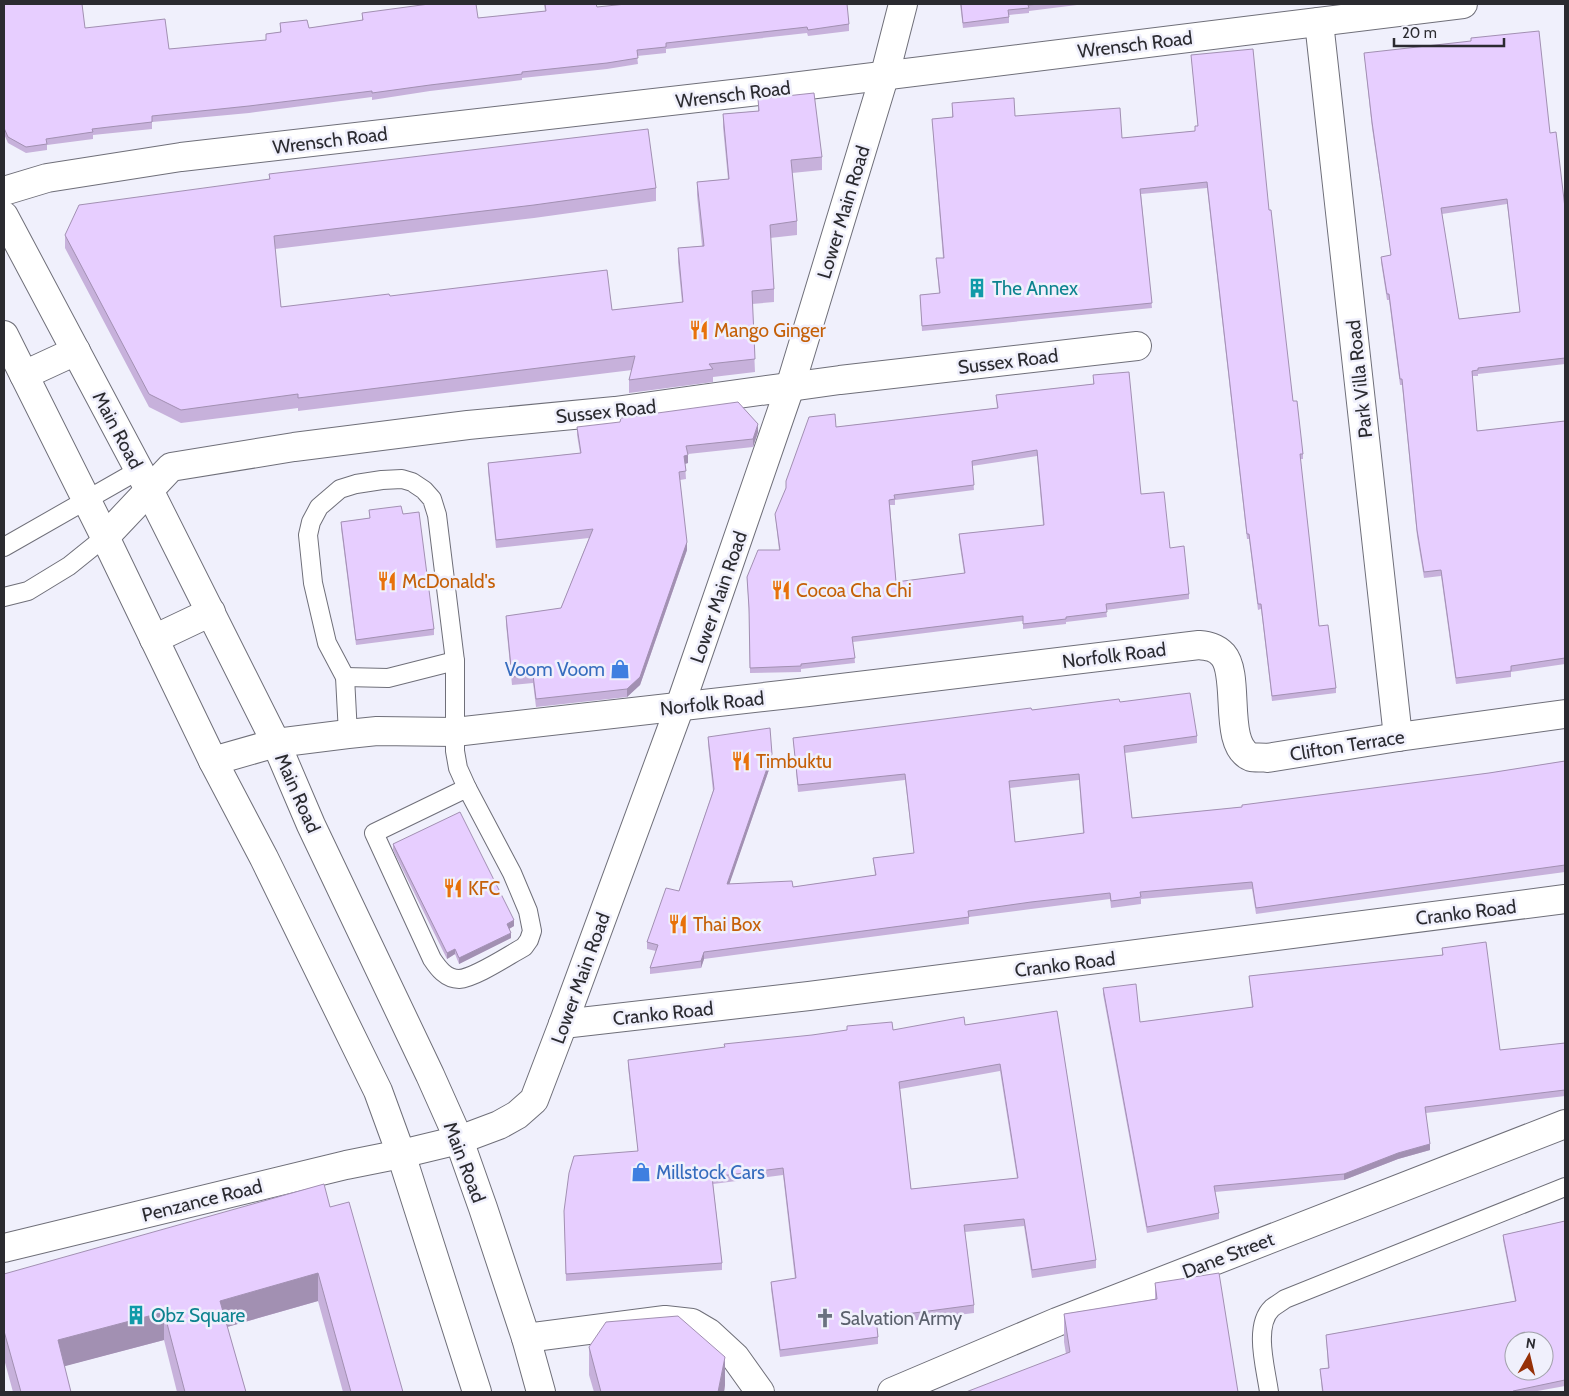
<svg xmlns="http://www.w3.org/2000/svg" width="1569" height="1396" viewBox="0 0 1569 1396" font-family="Cabin,sans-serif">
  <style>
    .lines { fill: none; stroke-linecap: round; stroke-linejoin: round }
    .service-casing { stroke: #6f6f79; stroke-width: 20 }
    .minor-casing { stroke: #6f6f79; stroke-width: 30 }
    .tertiary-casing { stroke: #6f6f79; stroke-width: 30 }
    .secondary-casing { stroke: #6f6f79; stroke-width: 30 }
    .service { stroke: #fff; stroke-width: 18 }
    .minor { stroke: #fff; stroke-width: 28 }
    .tertiary { stroke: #fff; stroke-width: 28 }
    .secondary { stroke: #fff; stroke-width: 28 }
    .wall { fill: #c7b1db; fill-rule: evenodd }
    .shaded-wall { fill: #a290b2 }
    .building { fill: #e7ceff; stroke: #a290b2; fill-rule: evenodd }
    .labels { text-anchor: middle; stroke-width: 5; stroke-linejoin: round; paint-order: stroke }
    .street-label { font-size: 19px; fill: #2b2b30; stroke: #f0f0fc }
    .culture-label { font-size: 19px; fill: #0d838f; stroke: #f0f0fc; text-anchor: start }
    .food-label { font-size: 19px; fill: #c56008; stroke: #f0f0fc; text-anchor: start }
    .shop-label { font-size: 19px; fill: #366cbe; stroke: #f0f0fc; text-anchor: end }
    .worship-label { font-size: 19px; fill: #5b616d; stroke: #f0f0fc; text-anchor: start }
  </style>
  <rect width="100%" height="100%" fill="#f0f0fc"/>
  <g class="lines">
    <defs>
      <g id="service">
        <path d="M4,547L139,470"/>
        <path d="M4,597L28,591L69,566L105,537"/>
        <path d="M345,677L388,678L455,661"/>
        <path d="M348,734L345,677L327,643L313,583L308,535L311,522L319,507L340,489L356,484L382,480L402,479L412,482L424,490L432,499L437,515L455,661V751L458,768L467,788"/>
        <path d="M467,788L512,873L528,911L532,931L529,940L524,947C509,955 475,978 459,979C446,979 438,968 432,959L374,833Z"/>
        <path d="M1269,1392C1266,1369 1253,1326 1272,1308C1276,1305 1281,1302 1285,1299L1565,1187"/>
      </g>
      <g id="minor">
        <path d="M1319,22L1398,737"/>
        <path d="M4,191L47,178L181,157L776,89L1463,4"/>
        <path d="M105,537L171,467L294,447L468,425L615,411L840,380L1137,346"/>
        <path d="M213,761L276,743L348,734L377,731L455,732L808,692L1199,645C1208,646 1216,647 1223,655C1241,676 1222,745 1251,757C1255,758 1263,757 1267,758L1398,737L1565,714"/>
        <path d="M563,1024L809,996L1565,899"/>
        <path d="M4,1248L346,1165L401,1154"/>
        <path d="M526,1338L665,1320L692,1323L709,1333L735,1357L760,1392"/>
        <path d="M892,1392L1057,1322L1565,1124"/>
      </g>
      <path id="tertiary" d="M401,1154L459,1140L499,1125L517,1115L534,1100L563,1024L680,706L790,387L885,74L903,4"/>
      <g id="secondary">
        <path d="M4,216L139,470L276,743L311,825L430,1075L459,1140L483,1208L526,1338L541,1392"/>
        <path d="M4,335L105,537L213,761L264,858L378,1091L401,1154L477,1392"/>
        <path d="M24,375L76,351"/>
        <path d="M154,639L211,612"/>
      </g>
    </defs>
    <!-- service casing -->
    <use href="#service" class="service-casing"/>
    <!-- minor casing -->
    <use href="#minor" class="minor-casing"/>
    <!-- tertiary casing -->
    <use href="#tertiary" class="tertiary-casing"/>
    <!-- secondary casing -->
    <use href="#secondary" class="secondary-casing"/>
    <!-- service -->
    <use href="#service" class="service"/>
    <!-- minor -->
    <use href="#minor" class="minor"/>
    <!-- tertiary -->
    <use href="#tertiary" class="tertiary"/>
    <!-- secondary -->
    <use href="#secondary" class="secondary"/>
  </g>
  <!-- wall -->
  <g class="wall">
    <path d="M4,4L85,28L169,49L266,40V34L280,32V23L309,28L362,20V13L478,18L545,11L544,4H596L597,7L849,24V31L808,36L807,33L666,49V53L637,56L638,64L607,69L522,78V80L430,91L372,100V97L249,113L152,122V129L93,135V139L47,145V150L26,153L8,143L4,134Z"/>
    <path d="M960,4H1085L1029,11V13L1009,15V23L963,28Z"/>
    <path d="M1364,53L1550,133L1565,208V364L1478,374V376H1472L1477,431L1565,421V664L1511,672V677L1456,684L1441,576L1424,578L1417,536L1402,385H1400L1389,300H1387L1381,262V257L1391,255L1372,128ZM1507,204L1520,312L1459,319L1442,214Z"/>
    <path d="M1191,55L1269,210L1293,401L1303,454V459H1300L1319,626L1336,688V693L1272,701L1261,609L1258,610L1249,539H1247L1207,188L1141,194L1152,308L922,331L920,295L939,293L936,258H943L932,119L952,117V103L1122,138L1195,131L1198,126Z"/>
    <path d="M758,99L822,157V170L792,173L797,221V235L770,238L774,289V302L752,304L755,372L713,377V382L629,393V380L632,370L298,411V408L181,423L149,407L65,248V235L269,179V174L656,188V201L534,218L275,249L281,307L390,296L612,310L682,302L678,262V248L702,246L697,195V182L728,179L723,127V114L758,111Z"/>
    <path d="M1093,375L1141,494L1170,548L1189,594V599L1106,610L1107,617L1066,622V624L1023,629V621L853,642L855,663L801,669V672L750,673L749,614L747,577L779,550L775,514L786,489V481L836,427L997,408L996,395L1093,384ZM1037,456L1043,525L959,534V540L964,573L896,582L890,505H895V500L974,490L972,466Z"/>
    <path d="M577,427L758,432L753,447L688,454V463L685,464L686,479L680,480L687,550L640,685L627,697L536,707L533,683L512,685L506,624V616L561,608L589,538L496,548L488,471V463L580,453L577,435Z"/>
    <path d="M369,510L403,514L434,629V635L356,645L341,528V522L370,518Z"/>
    <path d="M1120,702L1197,736V743L1125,753L1132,818L1242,807L1489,773L1565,761V872L1256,914L1252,889L1141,899V904L1111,908L1110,899L1031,909L969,917V924L704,959L701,968L650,974V968L656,951L647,949V942L679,891L713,791L708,744V737L772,761L729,884L793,887L875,875L873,858L914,853L905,780L798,792L793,738L1032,710ZM1079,780L1083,833L1015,842L1010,788Z"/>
    <path d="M393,844L514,926L509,929L511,938L459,964L455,954L447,959L393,850Z"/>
    <path d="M1442,948L1500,1050L1565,1043V1096L1426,1113L1430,1150L1398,1159L1344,1180L1215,1192L1219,1213V1219L1147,1233L1103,994V988L1140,1022L1252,1007L1249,976L1442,955Z"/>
    <path d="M1057,1011L1096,1260V1268L1032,1278L1024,1226L965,1232L974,1305V1313L877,1325L878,1337V1344L780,1357L771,1289V1282L795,1279L783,1175L713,1184L722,1263V1270L566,1281L564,1211L638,1151L628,1067V1060L893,1030L965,1025ZM1000,1071L1017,1178L911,1189L900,1089Z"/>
    <path d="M330,1207L403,1392H343L318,1301L227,1327L246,1392H177L164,1340L64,1366L71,1392H13L4,1359V1274Z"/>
    <path d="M1565,1221V1386L1532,1392H1322L1320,1369L1328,1368L1326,1335L1515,1301L1503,1240V1235Z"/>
    <path d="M1155,1283L1238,1392L1066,1354L1064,1342V1314L1155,1299Z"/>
    <path d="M589,1347L725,1385L724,1392H594L589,1375Z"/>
  </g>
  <!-- shaded-wall -->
  <g class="shaded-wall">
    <path d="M758,424V432L753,447V439Z"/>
    <path d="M688,455V463L684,464V456Z"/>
    <path d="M687,542V550L640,685L627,697V689Z"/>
    <path d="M772,754V761L727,891V884Z"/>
    <path d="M514,920V926L507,930V924Z"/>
    <path d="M511,933V938L459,964V958Z"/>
    <path d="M455,949V954L447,959V953Z"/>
    <path d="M704,952V959L701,968V961Z"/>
    <path d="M1430,1144V1150L1398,1159L1344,1180V1174L1398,1153Z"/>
    <path d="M318,1273V1301L220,1329V1301Z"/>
    <path d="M164,1312V1340L58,1368V1340Z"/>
    <path d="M725,1357V1385L724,1392H718Z"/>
  </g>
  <!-- building -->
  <g class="building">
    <path d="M4,4H82L85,28L165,19L169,49L266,40V34L281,32L280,23L307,20L309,28L363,20L362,13L429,4H476L478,18L546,11L545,4H596L597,7L626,4H847L849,24L808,30L807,27L666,43V47L637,50L638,58L607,63L522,72V74L430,85L372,93V91L249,106L152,116V122L92,129L93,132L46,139L47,144L26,147L8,137L4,128Z"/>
    <path d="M961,4H1040L1028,5L1029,8L1008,10L1009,17L963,23Z"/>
    <path d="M1539,31L1550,133L1556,132L1565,208V358L1478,368V370L1472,371L1477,431L1565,421V658L1511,666V671L1456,678L1441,570L1424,572L1417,530L1402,379H1400L1389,294H1387L1381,257L1391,255L1372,122L1364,53L1471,41V38ZM1507,199L1520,312L1459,319L1441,208Z"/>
    <path d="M1253,49L1269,210H1271L1293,401H1297L1303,454H1300L1319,626L1328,625L1336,688L1272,696L1261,604H1258L1249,534H1247L1207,182L1140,189L1152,303L922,326L920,295L940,293L936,258H944L932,119L953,117L952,103L1014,98L1015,116L1120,108L1122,138L1195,131V126H1198L1191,55Z"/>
    <path d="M814,93L822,157L791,160L797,221L770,225L774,289L752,291L755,359L709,364L713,369L629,380L635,356L298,398V394L181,410L149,394L65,235L79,205L270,179L269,174L648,129L656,188L534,205L274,236L281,307L389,294L390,296L607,270L612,310L683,302L678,248L704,246L697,182L729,179L723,114L759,111L758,99Z"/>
    <path d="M1129,372L1141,494L1164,492L1170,548L1184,546L1189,594L1106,604L1107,612L1066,617V619L1023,624V616L852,637L855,658L801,664V666L750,668L749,608L747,577L758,550H780L775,514L786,488V481L809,417L835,414L836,427L998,408L996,395L1094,384L1093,375ZM1037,450L1044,525L959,534L965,573L896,582L889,500L895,499L894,495L974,485L972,461Z"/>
    <path d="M738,402L758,424L753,439L686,446L688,455L684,456L686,471L679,472L687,542L640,677L627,689L536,699L533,675L512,677L506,616L561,608L593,529L496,540L488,463L581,453L577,427L620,422L621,418Z"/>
    <path d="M401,506L403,514L419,512L434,629L356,640L341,522L370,518L369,510Z"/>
    <path d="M1190,693L1197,736L1124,746L1132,818L1242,807V805L1489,773L1565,761V865L1256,908L1252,882L1140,892L1141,897L1111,901L1110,893L1031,902L968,911L969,917L704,952L701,961L650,968L658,945L647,942L666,888L679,891L714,789L708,737L770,728L772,754L727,884L792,881L793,887L876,875L873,858L914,853L905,774L798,785L793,738L1031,708L1032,710L1119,699L1120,702ZM1079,774L1084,833L1015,842L1009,781Z"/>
    <path d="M460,812L514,920L507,924L511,933L459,958L455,949L447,953L393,844Z"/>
    <path d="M1486,942L1500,1050L1565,1043V1090L1425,1107L1430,1144L1398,1153L1344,1174L1214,1186L1219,1213L1147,1227L1103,988L1136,984L1140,1022L1253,1007L1249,976L1443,955L1442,948Z"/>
    <path d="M1057,1011L1096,1260L1032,1270L1024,1219L964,1225L974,1305L876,1318L878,1337L780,1350L771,1282L796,1278L783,1168L712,1177L722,1263L566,1274L564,1211L569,1173L574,1156L638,1151L628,1060L725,1047L724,1044L812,1035L847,1030V1026L892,1022L893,1030L964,1017L965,1025ZM1000,1064L1018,1178L911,1189L899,1082Z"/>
    <path d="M324,1184L330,1207L349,1202L403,1392H351L318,1273L220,1301L246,1392H185L164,1312L58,1340L71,1392H21L4,1331V1274Z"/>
    <path d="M1565,1221V1380L1513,1391V1392H1323L1320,1369L1329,1368L1326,1335L1516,1301L1503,1235ZM1514,1341H1544V1371H1514Z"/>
    <path d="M1219,1273L1238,1392H966L1070,1352L1064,1314L1157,1299L1155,1283Z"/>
    <path d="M678,1316L725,1357L718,1392H601L589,1347L606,1322Z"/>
  </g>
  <!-- icons -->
  <defs>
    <symbol id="building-bare" viewBox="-9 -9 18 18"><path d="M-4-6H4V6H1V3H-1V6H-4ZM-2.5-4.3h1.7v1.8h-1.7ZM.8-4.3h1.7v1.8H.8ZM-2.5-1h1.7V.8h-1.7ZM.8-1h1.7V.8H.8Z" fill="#0f9aa8" stroke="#f0f0fc" stroke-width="2.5" paint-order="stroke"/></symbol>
    <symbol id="restaurant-bare" viewBox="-9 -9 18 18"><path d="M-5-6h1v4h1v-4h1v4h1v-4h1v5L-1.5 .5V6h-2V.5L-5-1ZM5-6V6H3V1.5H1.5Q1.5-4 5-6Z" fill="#e8710a" stroke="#f0f0fc" stroke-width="2.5" paint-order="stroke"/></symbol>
    <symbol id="shop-bare" viewBox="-9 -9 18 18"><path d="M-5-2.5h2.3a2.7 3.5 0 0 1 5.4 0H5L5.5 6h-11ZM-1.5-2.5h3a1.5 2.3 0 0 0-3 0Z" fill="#3f7fe0" stroke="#f0f0fc" stroke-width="2.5" paint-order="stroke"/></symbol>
    <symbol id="church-bare" viewBox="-9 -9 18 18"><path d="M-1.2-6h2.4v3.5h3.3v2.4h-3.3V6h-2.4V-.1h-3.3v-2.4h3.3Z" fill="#6b7280" stroke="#f0f0fc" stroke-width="2.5" paint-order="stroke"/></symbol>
  </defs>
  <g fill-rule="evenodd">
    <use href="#building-bare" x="963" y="274" width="28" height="28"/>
    <use href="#restaurant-bare" x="685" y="316" width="28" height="28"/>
    <use href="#restaurant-bare" x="373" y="567" width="28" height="28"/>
    <use href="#restaurant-bare" x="767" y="576" width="28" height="28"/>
    <use href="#shop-bare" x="606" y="655" width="28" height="28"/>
    <use href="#restaurant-bare" x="727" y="747" width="28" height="28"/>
    <use href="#restaurant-bare" x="439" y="874" width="28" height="28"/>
    <use href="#restaurant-bare" x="664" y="910" width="28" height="28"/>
    <use href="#shop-bare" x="627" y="1158" width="28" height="28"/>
    <use href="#building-bare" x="122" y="1301" width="28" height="28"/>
    <use href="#church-bare" x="811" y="1304" width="28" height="28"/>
  </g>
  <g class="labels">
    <!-- street labels -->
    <g class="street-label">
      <text transform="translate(1135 44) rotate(-7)" y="7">Wrensch Road</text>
      <text transform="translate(733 94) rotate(-7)" y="7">Wrensch Road</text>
      <text transform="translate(330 140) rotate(-7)" y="7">Wrensch Road</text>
      <text transform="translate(843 212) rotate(-73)" y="7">Lower Main Road</text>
      <text transform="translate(1008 361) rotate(-7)" y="7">Sussex Road</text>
      <text transform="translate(1359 379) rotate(-96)" y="7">Park Villa Road</text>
      <text transform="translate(606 411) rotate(-6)" y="7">Sussex Road</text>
      <text transform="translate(118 430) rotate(62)" y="7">Main Road</text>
      <text transform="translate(718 597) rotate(-71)" y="7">Lower Main Road</text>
      <text transform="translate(1114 655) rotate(-7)" y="7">Norfolk Road</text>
      <text transform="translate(712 703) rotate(-6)" y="7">Norfolk Road</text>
      <text transform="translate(1347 745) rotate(-9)" y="7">Clifton Terrace</text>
      <text transform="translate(298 793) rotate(66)" y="7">Main Road</text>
      <text transform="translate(1466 912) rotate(-7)" y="7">Cranko Road</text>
      <text transform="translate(1065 964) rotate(-7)" y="7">Cranko Road</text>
      <text transform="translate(580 978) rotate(-70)" y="7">Lower Main Road</text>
      <text transform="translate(663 1013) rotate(-6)" y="7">Cranko Road</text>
      <text transform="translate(465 1162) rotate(69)" y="7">Main Road</text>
      <text transform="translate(202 1200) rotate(-14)" y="7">Penzance Road</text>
      <text transform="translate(1228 1255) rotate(-21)" y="7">Dane Street</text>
    </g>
    <!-- culture labels -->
    <g class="culture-label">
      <text x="992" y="295">The Annex</text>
      <text x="151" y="1322">Obz Square</text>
    </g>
    <!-- food labels -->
    <g class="food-label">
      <text x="714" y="337">Mango Ginger</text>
      <text x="402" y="588">McDonald's</text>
      <text x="796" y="597">Cocoa Cha Chi</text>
      <text x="756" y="768">Timbuktu</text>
      <text x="468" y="895">KFC</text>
      <text x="693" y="931">Thai Box</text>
    </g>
    <!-- shop labels -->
    <g class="shop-label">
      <text x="605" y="676">Voom Voom</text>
      <text x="656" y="1179" text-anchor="start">Millstock Cars</text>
    </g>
    <!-- worship labels -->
    <g class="worship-label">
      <text x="840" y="1325">Salvation Army</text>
    </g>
  </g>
  <!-- border -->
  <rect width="1569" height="1396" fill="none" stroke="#2b2b30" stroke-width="10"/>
  <!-- north arrow -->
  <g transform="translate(1529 1356) rotate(8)"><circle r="24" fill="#f0f0fc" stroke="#a1a1aa"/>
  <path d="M0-4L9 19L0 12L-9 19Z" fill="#963007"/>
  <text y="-8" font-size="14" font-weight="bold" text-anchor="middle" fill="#2b2b30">N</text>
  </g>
  <!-- scale -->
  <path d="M1394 38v8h110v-8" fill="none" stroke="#2b2b30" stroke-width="2.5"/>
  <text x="1402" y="38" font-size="15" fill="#2b2b30" stroke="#f0f0fc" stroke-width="4" paint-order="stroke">20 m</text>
</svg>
